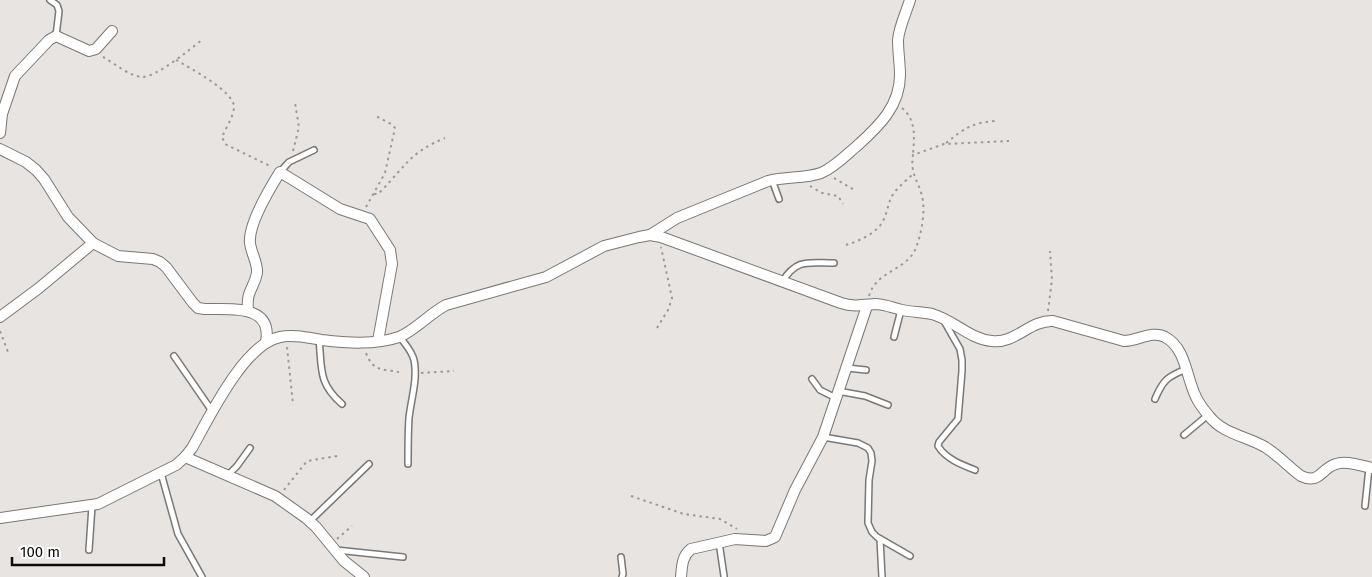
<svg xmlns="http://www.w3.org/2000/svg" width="1372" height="577" viewBox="0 0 1372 577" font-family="'Fira Sans',sans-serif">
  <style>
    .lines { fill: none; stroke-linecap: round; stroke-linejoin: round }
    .service-casing { stroke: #7a7774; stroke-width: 8 }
    .minor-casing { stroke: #7a7774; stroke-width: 12 }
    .path { stroke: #9c9a98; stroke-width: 2; stroke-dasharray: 2.5 4; stroke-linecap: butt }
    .service { stroke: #fff; stroke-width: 5 }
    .minor { stroke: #fff; stroke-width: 10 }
  </style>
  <rect width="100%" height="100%" fill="#e7e4e1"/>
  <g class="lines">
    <defs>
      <g id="service">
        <path d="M50,0L57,5L59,11L56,36"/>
        <path d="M280,172L289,162L314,150"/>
        <path d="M772,180L779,199"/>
        <path d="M782,282C797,258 808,263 834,263"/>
        <path d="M944,321L960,349L962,360V371L958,419L939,442L938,446C946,459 962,465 975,470"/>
        <path d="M400,337C405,344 412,351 414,360C418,379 411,399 409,418C408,433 408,449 408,464"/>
        <path d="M894,337L901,310"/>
        <path d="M319,339C322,369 318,383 342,404"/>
        <path d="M174,356L212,411"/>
        <path d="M847,368L866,370"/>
        <path d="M812,379L820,390L836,398"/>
        <path d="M838,391L865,396L888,405"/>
        <path d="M1155,399C1163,380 1167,377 1186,369"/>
        <path d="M1184,435L1208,415"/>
        <path d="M823,437L858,443L868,448L871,453L872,461L869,480L868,523L872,532L877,537L910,556"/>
        <path d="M161,473L178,534L202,577"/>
        <path d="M228,475L237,466L250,448"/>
        <path d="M1365,506L1369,468"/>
        <path d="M310,521L369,464"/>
        <path d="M880,539L882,577"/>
        <path d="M719,542L724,576"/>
        <path d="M89,550L92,506"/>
        <path d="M336,550L403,557"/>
        <path d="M621,557L623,574L622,577"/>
      </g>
      <g id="minor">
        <path d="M0,133L2,114L15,76L49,40L56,36L89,51L96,49L112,31"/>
        <path d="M0,149L26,162L36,170L44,179L68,217L93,243L118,256L153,259L160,262L166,267L193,303L198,308L205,309C229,310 273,303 266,342"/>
        <path d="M650,235L677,218L768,181C786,176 804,179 821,173C835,167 846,155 858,145C879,126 900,106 900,75C900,64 898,52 898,40C899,27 906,13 910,0"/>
        <path d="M248,310C246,290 254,289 257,273C258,263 251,253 250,243C248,225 270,188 280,172L340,209L370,219L390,250L392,264L378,341"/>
        <path d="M0,317L39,288L93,243"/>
        <path d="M185,457L275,496L306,518L316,527L344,561L364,577"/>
        <path d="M0,518L98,504L176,465L185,457L192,448C209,418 244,344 280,337C294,334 309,338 322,340C347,343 375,345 399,337C416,330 429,314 446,305L546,277L604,246L639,237L650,235L661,237L841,303C853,307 863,305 875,304C884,304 893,308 902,310C912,312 922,312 932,314C954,320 969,339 992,341C1015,344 1030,320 1053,321L1124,341C1137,341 1153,330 1165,337C1186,348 1186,377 1196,397C1199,404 1204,410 1209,416C1223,434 1246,436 1265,447C1278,455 1289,467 1301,476C1320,485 1321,468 1336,464C1346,460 1361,466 1372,468"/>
        <path d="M681,577C682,566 682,556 691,549L735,539L766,541L775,537L795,490L823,437L867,306"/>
      </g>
    </defs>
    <!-- service casing -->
    <use href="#service" class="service-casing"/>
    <!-- minor casing -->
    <use href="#minor" class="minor-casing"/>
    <!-- path -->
    <g class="path">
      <path d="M103,57C114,63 129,76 142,77C157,77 190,49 202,40"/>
      <path d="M176,60C188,67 236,92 234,108C233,117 226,128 222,137L225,144L272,167"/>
      <path d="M902,108C917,121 914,137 913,155"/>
      <path d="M946,143C965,128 971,123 995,121"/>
      <path d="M293,151L299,127L295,103"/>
      <path d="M834,178L856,191"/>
      <path d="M810,186L822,193L838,196L843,204"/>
      <path d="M374,194H378L383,189C406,165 411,152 445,138"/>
      <path d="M366,207L385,173L395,128L391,124L376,116"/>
      <path d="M846,245C859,241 878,233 884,219C888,210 888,201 894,193C899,186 907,180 913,174"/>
      <path d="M869,296C876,271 905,271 915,250C921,236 926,212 922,196C918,180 910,174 913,155L944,144L1009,141"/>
      <path d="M1048,311L1052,280L1050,251"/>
      <path d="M657,328L668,310L672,298L661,247"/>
      <path d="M0,331L8,352"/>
      <path d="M287,347L293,404"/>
      <path d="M366,353C373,371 381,369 399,372"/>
      <path d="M421,373L454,371"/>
      <path d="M284,490L307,461L337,456"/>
      <path d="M631,496L684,514L720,519L737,529"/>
      <path d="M337,539L352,526"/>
    </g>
    <!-- service -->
    <use href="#service" class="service"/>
    <!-- minor -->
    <use href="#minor" class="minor"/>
  </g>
  <!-- scale -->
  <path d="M12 557v8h152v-8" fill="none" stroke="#0d0c0b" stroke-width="2.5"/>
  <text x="20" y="557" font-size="15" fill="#0d0c0b" stroke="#ffffff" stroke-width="4" paint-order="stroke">100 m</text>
</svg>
